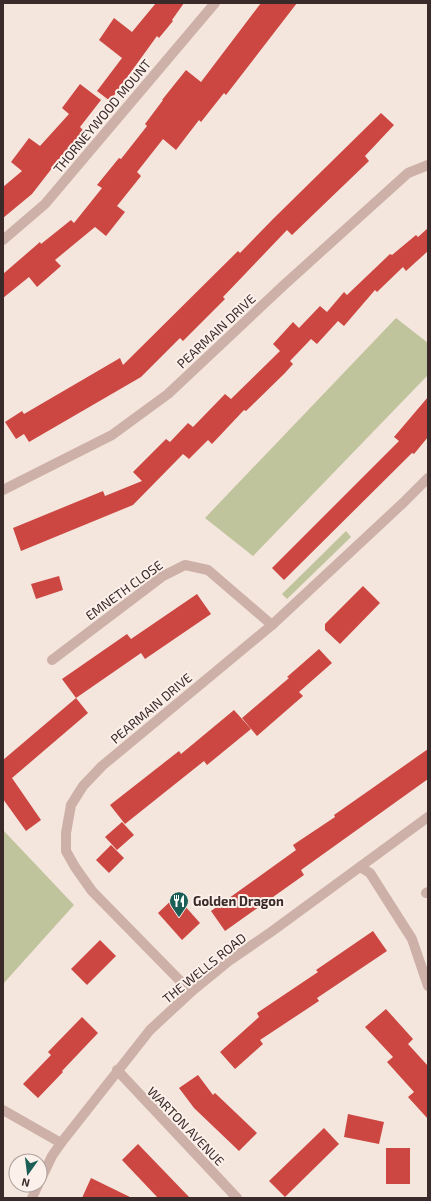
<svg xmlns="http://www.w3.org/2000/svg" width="431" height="1201" viewBox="0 0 431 1201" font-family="'Exo 2',sans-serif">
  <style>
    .green { fill: #bfc49c }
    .building { fill: #cd4742 }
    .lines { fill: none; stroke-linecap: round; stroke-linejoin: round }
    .minor { stroke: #cdb1a8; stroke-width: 10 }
    .tertiary { stroke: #cdb1a8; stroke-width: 10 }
    .labels { text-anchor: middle; stroke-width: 4; stroke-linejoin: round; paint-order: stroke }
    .street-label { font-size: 13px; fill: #3a2a29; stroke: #fbf0ea }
    .poi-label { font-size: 13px; font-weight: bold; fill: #3a2a29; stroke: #fbf0ea; text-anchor: start }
  </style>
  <rect width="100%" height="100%" fill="#f4e5dd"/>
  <!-- green -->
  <g class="green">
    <path d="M396,318L428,343V375L253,556L205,518Z"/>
    <path d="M346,531L351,537L287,599L282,594Z"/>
    <path d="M3,830L74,905L3,984Z"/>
  </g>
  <!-- building -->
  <g class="building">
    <path d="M156,3H184L172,20L173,21L159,38L157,36L110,101L97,91L122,58L99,40L114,18L132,32Z"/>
    <path d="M261,3H297L226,95L224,93L201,122L199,120L176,150L163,139L137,172L141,176L117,206L125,212L106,236L95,227L55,260L61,266L37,287L29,277L3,298V274L40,242L41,244L71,220L74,223L102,188L97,185L119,158L121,159L147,126L145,124L163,100H162L186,70L201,82Z"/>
    <path d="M80,84L101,100L80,127L85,132L64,155L63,154L32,194L3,218V187L22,171L11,162L29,138L40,146L69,114L62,108Z"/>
    <path d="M381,113L394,125L365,156L369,161L292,235L287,230L223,297L225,299L183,341L180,338L141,377L29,442L24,434L16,439L5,422L22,411L24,414L120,358L123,365L238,251L240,253L273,219Z"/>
    <path d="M428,228V251L406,271L403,267L377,292L375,290L344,326L338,321L317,344L311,339L290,361L293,364L285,373L246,411L244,410L212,444L208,440L189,459L183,454L133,505L21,551L13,528L103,491L105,496L142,481L133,472L166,439L170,442L188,423L193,427L225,394L231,399L280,351L273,344L293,322L299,328L320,306L327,312L344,292L347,295L390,254L392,255L416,235L418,237Z"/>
    <path d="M428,397V437L414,454L412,453L284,580L272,568L399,441L394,437Z"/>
    <path d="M59,576L63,590L36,599L31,584Z"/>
    <path d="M363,586L380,603L340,644L325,630V624Z"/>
    <path d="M197,594L211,614L145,659L141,653L76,698L62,679L127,634L131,639Z"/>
    <path d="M319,649L332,663L299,692L303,696L257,736L242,718L289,678L287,677Z"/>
    <path d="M76,698L88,713L12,778L41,820L26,831L3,799V760Z"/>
    <path d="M234,710L251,729L207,765L204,761L125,824L110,805L179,751L181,754Z"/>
    <path d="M428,749V779L301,870L304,875L225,931L211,911L296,850L293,845L335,817L334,815L374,787Z"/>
    <path d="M122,822L134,835L117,850L105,837Z"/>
    <path d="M111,845L124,858L109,873L96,860Z"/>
    <path d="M176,896L200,923L182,940L158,913Z"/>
    <path d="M373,931L387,951L317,998L319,1001L260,1040L263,1044L235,1069L220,1052L259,1017L257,1013L318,972L316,970Z"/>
    <path d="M100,940L116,956L87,985L71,969Z"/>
    <path d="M386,1009L413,1039L408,1044L428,1066V1119L408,1097L414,1092L387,1062L393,1057L365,1027Z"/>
    <path d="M82,1017L98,1033L62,1071L63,1072L38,1098L23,1084L51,1055L48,1052Z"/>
    <path d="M198,1075L213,1095L215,1093L257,1133L239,1151L194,1108L179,1088Z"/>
    <path d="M348,1114L384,1122L379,1144L344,1137Z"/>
    <path d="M324,1128L339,1144L285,1197L269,1181Z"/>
    <path d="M138,1144L190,1198H158L122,1160Z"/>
    <rect x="386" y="1148" width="24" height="36"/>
    <path d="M91,1178L132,1198H82Z"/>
  </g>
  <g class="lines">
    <!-- minor -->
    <g class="minor">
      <path d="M3,240L45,204L215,3"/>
      <path d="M3,490L112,435L168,394L284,285L408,173L428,165"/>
      <path d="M52,660L163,576L185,565L208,570L272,625"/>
      <path d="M360,867L370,873L412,939L428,986"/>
      <path d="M426,893L428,892"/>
      <path d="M191,992L92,891L75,867L66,851V833L71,805L83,786L102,766L272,625L403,503L428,478"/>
      <path d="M117,1070L237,1198"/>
      <path d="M3,1110L61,1143"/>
    </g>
    <!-- tertiary -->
    <g class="tertiary">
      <path d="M40,1181L52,1156L61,1143L150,1030L191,992L229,961L271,932L428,817"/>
      <path d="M32,1198L38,1185"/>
    </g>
  </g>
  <!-- icons -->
  <defs>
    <symbol id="restaurant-pin" viewBox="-11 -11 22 30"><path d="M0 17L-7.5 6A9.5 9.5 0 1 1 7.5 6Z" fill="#1b5e55" stroke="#fbf0ea"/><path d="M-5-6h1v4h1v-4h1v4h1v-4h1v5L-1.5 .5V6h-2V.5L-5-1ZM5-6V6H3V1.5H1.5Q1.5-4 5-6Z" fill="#fff"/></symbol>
  </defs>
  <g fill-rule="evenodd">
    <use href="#restaurant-pin" x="168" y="890" width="22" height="30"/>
  </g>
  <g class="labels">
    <!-- street labels -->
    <g class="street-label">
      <text transform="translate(102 116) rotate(-50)" y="5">THORNEYWOOD MOUNT</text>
      <text transform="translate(216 331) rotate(-43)" y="5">PEARMAIN DRIVE</text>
      <text transform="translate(124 590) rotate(-36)" y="5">EMNETH CLOSE</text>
      <text transform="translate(151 708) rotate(-40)" y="5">PEARMAIN DRIVE</text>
      <text transform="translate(204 968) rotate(-39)" y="5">THE WELLS ROAD</text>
      <text transform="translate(186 1126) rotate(46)" y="5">WARTON AVENUE</text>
    </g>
    <!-- poi labels -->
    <g class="poi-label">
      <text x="193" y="906">Golden Dragon</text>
    </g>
  </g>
  <!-- border -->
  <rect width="431" height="1201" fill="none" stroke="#3a2a29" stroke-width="8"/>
  <!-- north arrow -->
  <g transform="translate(28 1173) rotate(194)"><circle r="19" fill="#fbf0ea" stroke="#aea19d"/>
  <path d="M0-3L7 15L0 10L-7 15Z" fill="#1b5e55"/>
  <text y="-6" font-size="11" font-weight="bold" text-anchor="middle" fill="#3a2a29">N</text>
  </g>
</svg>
